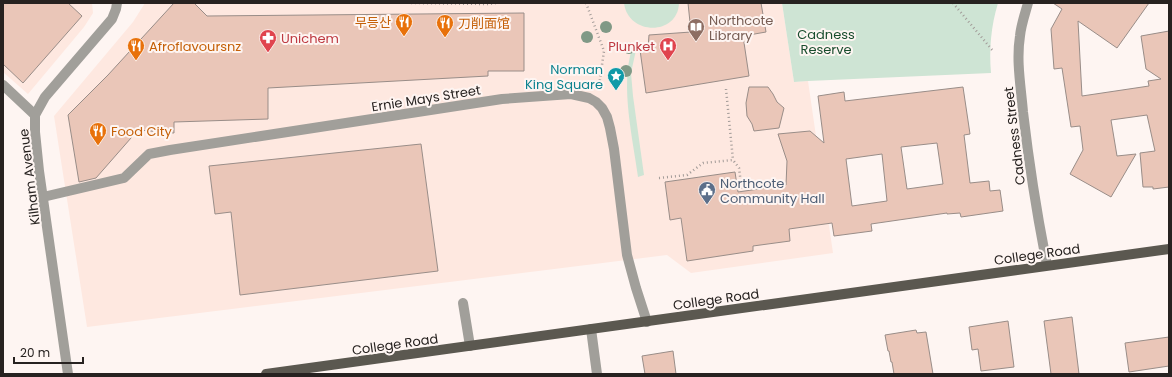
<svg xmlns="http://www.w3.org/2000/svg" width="1172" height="377" viewBox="0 0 1172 377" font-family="Poppins,'Noto Sans SC','Noto Sans KR',sans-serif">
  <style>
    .built { fill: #fee8e0 }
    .green { fill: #cee4d4 }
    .building { fill: #eac6b8; stroke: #998d88; fill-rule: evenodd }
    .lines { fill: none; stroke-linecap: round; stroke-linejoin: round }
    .path { stroke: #a19a97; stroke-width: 2.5; stroke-dasharray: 1 3; stroke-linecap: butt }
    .minor { stroke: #a19f9a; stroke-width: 10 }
    .major { stroke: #5b5850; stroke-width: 10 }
    .tree { fill: #809986 }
    .labels { text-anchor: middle; stroke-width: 4; stroke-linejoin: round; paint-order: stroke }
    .education-label { font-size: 13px; fill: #785e54; stroke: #fef5f2; text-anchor: start }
    .food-label { font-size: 13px; fill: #c56008; stroke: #fef5f2; text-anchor: start }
    .park-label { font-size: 13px; fill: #194d2e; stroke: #fef5f2 }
    .health-label { font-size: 13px; fill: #be3a42; stroke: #fef5f2; text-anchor: start }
    .culture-label { font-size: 13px; fill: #0d838f; stroke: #fef5f2; text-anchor: end }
    .street-label { font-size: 13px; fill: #272220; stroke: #fef5f2 }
    .service-label { font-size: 13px; fill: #4e5e75; stroke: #fef5f2; text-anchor: start }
  </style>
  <rect width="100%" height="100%" fill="#fef5f2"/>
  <!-- built -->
  <g class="built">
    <path d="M3,3H92L93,13L84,27L28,94L3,72Z"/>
    <path d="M145,3H782L794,82L808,81L833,253L691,273L667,255L87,327L54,116L133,22Z"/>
  </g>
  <!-- green -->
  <g class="green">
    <path d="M624,3H679C678,36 628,36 624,3Z"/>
    <path d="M782,3H998C991,26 989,49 991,73L808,81L794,82Z"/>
    <path d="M632,49L636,50L631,73L633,96L644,175L638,177C633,139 620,86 632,49Z"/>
  </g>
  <!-- building -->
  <g class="building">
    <path d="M3,3H68L82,16L23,83L3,64Z"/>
    <path d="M174,3H194L207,16L524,13V71H488V76L268,88V119L174,122V133L138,130L96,178L79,182L68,115L108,75Z"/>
    <path d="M688,3H761L766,32L743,36L749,76L646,93L640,50L648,48L649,35L691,32Z"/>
    <path d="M1053,3H1149L1117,48L1078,21L1082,96L1149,86L1148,81L1161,79L1146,69L1141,36L1169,31V187L1153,189V187H1143L1140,153L1155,151L1147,115L1111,120L1117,156L1136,154L1111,197L1070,174L1083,150L1080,126L1071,127L1062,68L1054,69L1051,29L1062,9Z"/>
    <path d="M749,87H768L773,94L777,102L784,108L779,128L754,131L752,124L747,116L746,103Z"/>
    <path d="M963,87L970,134L964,135L970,183L989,181L990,191L1000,190L1003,211L961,217L960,213L947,214V213L871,224L872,231L834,236L832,223L789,229L790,241L753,246V251L687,261L681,218L670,220L665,182L735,172L738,192L786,185L787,161L778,134L810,131L824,143L818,96L844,92L845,101ZM937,143L943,184L907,189L901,147ZM882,154L887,201L852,206L846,159Z"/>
    <path d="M421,144L438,271L240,295L231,212L215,214L209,166Z"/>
    <path d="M1072,317L1079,374H1051L1044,321Z"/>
    <path d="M1008,321L1014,367L981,371L978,349L972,350L969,327Z"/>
    <path d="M916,330L917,333L926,332L933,374H894L892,362H891L889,351H888L885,335Z"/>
    <path d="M1169,337V366L1129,372L1125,343Z"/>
    <path d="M673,351L676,374H645L642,356Z"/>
  </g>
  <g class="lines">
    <!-- path -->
    <g class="path">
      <path d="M411,3L488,4L497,3"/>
      <path d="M586,3L604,51L599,86"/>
      <path d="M953,3L993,51"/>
      <path d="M726,89L733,160"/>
      <path d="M659,178L687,175L703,163L733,160L739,168L742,192"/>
    </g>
    <!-- minor -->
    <g class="minor">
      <path d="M1028,3C1025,14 1021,25 1020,36C1016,61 1021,87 1023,112C1029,163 1037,215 1047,265"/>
      <path d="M3,85L35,115"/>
      <path d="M43,197L124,178L149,154L170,150L502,99L571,94L589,98L596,102L602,108L607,117L610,128L614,149L627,255L636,288L647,322"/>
      <path d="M463,303L470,346"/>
      <path d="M591,329L597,374"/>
      <path d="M68,374L39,171L35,132V115L45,97L112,19L116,9L117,3"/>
    </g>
    <!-- major -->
    <path class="major" d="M266,374L1169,249"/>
  </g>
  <!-- trees -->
  <g class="tree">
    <circle cx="606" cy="27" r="6"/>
    <circle cx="587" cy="37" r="6"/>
    <circle cx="629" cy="48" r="6"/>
    <circle cx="626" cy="71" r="6"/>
  </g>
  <!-- icons -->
  <defs>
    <symbol id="restaurant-pin" viewBox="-11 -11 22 30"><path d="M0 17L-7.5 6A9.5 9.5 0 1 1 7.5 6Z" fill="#e8710a" stroke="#fef5f2"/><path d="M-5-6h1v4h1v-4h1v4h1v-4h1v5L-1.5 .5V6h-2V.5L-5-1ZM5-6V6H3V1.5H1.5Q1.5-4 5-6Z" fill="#fff"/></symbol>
    <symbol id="library-pin" viewBox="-11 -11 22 30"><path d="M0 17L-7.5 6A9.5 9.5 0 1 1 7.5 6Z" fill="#8d6e63" stroke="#fef5f2"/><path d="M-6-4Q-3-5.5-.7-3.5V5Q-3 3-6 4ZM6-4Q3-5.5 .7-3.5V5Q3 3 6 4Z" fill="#fff"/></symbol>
    <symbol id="pharmacy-pin" viewBox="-11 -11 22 30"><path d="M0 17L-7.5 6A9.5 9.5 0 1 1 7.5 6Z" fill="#e0444e" stroke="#fef5f2"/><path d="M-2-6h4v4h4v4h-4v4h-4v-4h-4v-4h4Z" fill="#fff"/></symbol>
    <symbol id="hospital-pin" viewBox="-11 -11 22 30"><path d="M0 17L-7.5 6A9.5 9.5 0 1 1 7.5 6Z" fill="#e0444e" stroke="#fef5f2"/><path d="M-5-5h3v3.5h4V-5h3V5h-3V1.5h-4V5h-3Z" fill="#fff"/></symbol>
    <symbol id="sight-pin" viewBox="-11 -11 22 30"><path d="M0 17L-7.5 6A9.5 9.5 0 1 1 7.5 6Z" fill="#0f9aa8" stroke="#fef5f2"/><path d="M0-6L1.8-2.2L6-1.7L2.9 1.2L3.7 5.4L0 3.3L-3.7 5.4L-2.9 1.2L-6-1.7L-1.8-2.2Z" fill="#fff"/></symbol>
    <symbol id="civic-pin" viewBox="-11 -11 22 30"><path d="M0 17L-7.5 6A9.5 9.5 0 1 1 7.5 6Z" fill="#5c6f8a" stroke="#fef5f2"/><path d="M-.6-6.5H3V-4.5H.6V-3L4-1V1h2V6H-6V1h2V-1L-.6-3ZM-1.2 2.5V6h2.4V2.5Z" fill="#fff"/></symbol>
  </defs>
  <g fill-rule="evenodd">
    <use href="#restaurant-pin" x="394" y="12" width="20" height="27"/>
    <use href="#restaurant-pin" x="435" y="13" width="20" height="27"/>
    <use href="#library-pin" x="686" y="17" width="20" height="27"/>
    <use href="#pharmacy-pin" x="258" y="28" width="20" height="27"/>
    <use href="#restaurant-pin" x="126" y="36" width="20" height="27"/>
    <use href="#hospital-pin" x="658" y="36" width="20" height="27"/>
    <use href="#sight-pin" x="606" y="66" width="20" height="27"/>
    <use href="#restaurant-pin" x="88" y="121" width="20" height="27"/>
    <use href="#civic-pin" x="697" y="180" width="20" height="27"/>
  </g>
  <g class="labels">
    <!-- education labels -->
    <g class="education-label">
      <text x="709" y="25">Northcote<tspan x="709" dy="15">Library</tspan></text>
    </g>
    <!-- food labels -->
    <g class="food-label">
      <text x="391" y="27" text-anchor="end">무등산</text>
      <text x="458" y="28">刀削面馆</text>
      <text x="149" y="51">Afroflavoursnz</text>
      <text x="111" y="136">Food City</text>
    </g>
    <!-- park labels -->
    <g class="park-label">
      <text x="826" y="39">Cadness<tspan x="826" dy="15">Reserve</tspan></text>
    </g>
    <!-- health labels -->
    <g class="health-label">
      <text x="281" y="43">Unichem</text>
      <text x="655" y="51" text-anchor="end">Plunket</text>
    </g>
    <!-- culture labels -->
    <g class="culture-label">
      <text x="603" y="74">Norman<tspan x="603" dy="15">King Square</tspan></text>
    </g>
    <!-- street labels -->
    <g class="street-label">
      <text transform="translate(426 98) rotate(-9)" y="5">Ernie Mays Street</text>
      <text transform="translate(1014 136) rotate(-97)" y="5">Cadness Street</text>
      <text transform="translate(29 177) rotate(-97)" y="5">Kilham Avenue</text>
      <text transform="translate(1037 254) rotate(-8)" y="5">College Road</text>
      <text transform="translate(716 299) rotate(-8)" y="5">College Road</text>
      <text transform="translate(395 344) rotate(-8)" y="5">College Road</text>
    </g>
    <!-- service labels -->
    <g class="service-label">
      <text x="720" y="188">Northcote<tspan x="720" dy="15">Community Hall</tspan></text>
    </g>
  </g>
  <!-- border -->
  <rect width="1172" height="377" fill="none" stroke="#272220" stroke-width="8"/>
  <!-- scale -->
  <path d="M14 357v6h69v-6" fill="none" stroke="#272220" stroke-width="2"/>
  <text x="20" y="357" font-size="12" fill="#272220" stroke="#fef5f2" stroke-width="3" paint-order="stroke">20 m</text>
</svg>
